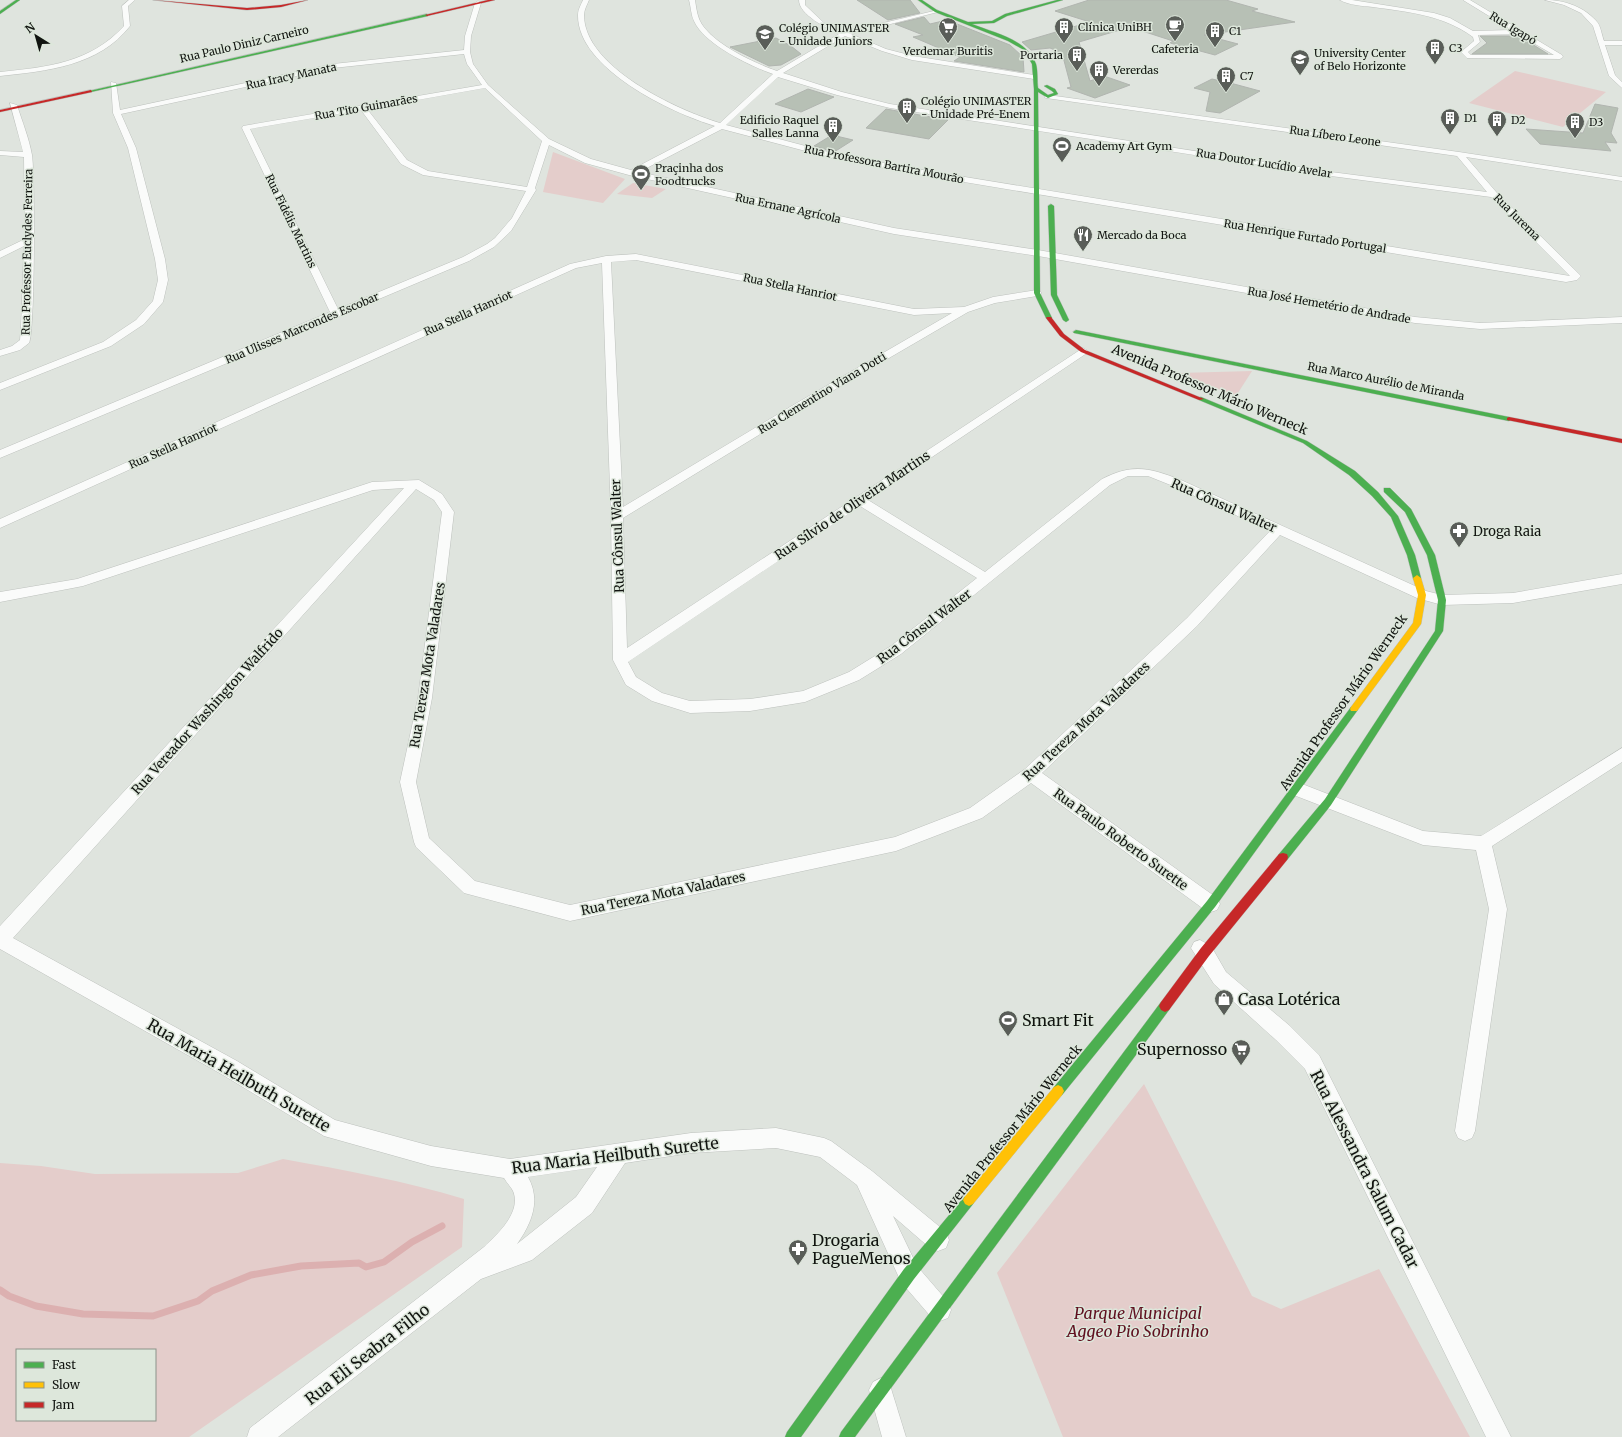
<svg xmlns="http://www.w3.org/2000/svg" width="1622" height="1437" viewBox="0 0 1622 1437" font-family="Merriweather,serif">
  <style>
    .green { fill: #e4cdcb; fill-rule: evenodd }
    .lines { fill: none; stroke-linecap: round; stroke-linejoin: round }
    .stream { stroke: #dcb0b0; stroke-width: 7 }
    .building { fill: #b7c0b5; stroke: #b1b5b0 }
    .street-casing { stroke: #bdc1bd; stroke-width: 1 }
    .fast-casing { stroke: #bdc1bd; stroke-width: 1 }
    .slow-casing { stroke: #bdc1bd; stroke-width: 1 }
    .jam-casing { stroke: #bdc1bd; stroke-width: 1 }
    .street { fill: #fafbfa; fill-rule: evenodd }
    .fast { fill: #4caf50; fill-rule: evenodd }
    .slow { fill: #ffc107; fill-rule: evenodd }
    .jam { fill: #c62828; fill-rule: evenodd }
    .labels { text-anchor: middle; stroke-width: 3; stroke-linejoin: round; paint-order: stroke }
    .far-poi-label { font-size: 11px; fill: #111410; stroke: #dde7db; text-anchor: start }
    .far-street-label { font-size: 11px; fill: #111410; stroke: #dde7db }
    .street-label { font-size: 13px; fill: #111410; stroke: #dde7db }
    .poi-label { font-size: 13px; fill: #111410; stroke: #dde7db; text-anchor: start }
    .near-poi-label { font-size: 16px; fill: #111410; stroke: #dde7db; text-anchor: start }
    .near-street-label { font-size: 16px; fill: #111410; stroke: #dde7db }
    .near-park-label { font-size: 16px; font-style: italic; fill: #5f101f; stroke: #dde7db }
  </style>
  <rect width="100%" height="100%" fill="#dfe4de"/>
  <!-- green -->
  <g class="green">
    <path d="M1515,71L1606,92L1563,127L1469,103Z"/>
    <path d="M553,152L625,179L603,203L543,192Z"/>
    <path d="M633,183L666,189L652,198L617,194Z"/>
    <path d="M1252,371L1236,396L1178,373Z"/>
    <path d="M1144,1084L1252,1296L1281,1309L1379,1269L1470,1437H1063L997,1273Z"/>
    <path d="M283,1159C344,1170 405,1181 464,1199L462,1247L189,1437H0V1163L41,1166L95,1174L238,1173ZM17,1350H155V1420H17Z"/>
  </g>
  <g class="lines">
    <!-- stream -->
    <path class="stream" d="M0,1290L9,1296L36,1306L83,1314L153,1316L198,1301L212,1291L251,1275L301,1266L359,1263L366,1267L384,1262L412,1242L442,1226"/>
  </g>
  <!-- building -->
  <g class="building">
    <path d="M857,0H910L920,13L888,20Z"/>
    <path d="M1089,0H1226L1258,9L1252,11L1295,22L1204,35L1238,44L1215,55L1170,43L1173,41L1130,27L1079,42L1090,81L1104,76L1130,85L1095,98L1067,88L1071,87L1062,53L1050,48L1031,50L1022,42L1090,22L1055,11Z"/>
    <path d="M924,17L930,24L947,20L1010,45L1023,57L1024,72L954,61L960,57L913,37L923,35L895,24Z"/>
    <path d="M1480,36H1519L1548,54H1472L1487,43Z"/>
    <path d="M776,38L791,46L801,54L781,65L769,66L730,47Z"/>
    <path d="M1212,79L1234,84L1260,91L1220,113L1206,111L1210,92L1194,88Z"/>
    <path d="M808,89L834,97L801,112L775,104Z"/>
    <path d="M1595,104L1618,108L1611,133L1617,143L1605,142L1611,151L1540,144L1526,129L1583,133Z"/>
    <path d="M886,109L948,120L929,139L866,128Z"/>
    <path d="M832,135L853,140L834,152L814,146Z"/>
  </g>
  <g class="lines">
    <defs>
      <g id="street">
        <path d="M129,0H135L128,6L130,26C99,66 47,71 0,76V72C48,67 90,63 124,26L122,6Z"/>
        <path d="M583,0H589C587,5 584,10 584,15C584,67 677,110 720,123L773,74C750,66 704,44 694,21C691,15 691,7 689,0H695C696,6 697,15 700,21C711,43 754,63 777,71L839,34C827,28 799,15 799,0H805V5L824,23L845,32L938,10V12L851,34L886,49L913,56L1034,75L1037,77L1034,79L912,60L882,51L845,36L783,73L842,92L890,104L1331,172L1487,192L1457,156L1046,98L1044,97L1048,95L1459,152L1622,177V181L1466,157L1497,193L1581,276L1577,280L1566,282L904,172L832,158L722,129L639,172L894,228L1038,250L1415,317L1480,323L1622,317V323L1480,329L1415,323L1038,256L894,234L629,175L585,163L549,145L535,188L536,190L511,231L494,247L469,261L341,315L339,317L335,318L0,458V450L330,312L242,128L243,126L482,85L467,64L464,54L333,68L121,114L136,148L165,259L168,280L163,302L144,324L111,346L0,390V383L103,342L136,320L153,301L158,280L155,259L128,148L113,113L111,82L116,83L120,110L333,64L464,50L465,36L475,3L478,1L481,3L471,36L470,52L473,64L488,85L549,139L591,159L631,170L715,126C671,113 577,68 578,15C578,9 581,5 583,0ZM778,77L837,95L890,108L1331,176L1491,197L1570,276L904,167L832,153L726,125ZM485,88L542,141L527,187L428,171L407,160L367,109ZM361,110L401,164L423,175L526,191L512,218L495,238L487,244L463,257L338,309L250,129Z"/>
        <path d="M1340,0H1352L1434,13L1450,18L1473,31L1512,30L1463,0H1470L1562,55L1563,57L1560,59L1467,58L1461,52L1474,41L1473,37C1443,15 1409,12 1373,7C1363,6 1348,5 1340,0ZM1518,34L1554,55H1471L1468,52L1480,42L1478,35Z"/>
        <path d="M1545,0C1565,0 1585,7 1598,23C1601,28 1602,36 1604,41H1622V45H1605L1615,75L1622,82V88L1609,76L1593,26L1581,13L1564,5Z"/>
        <path d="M10,103L17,105C22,121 29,138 32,155C35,173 35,333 29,343L20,350L0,356V350L12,346L20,340L21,328L24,246L0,258V251L25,239L24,157L0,155V151L23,152Z"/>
        <path d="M636,254L914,309L964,307L993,297L1037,290L1042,293L1037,296L995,303L968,312L798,411L623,518L627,648L1083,348L1088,351L1087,353L868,500L985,572L1102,479C1133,463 1150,468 1181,480L1426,591L1442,595L1513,593L1622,574V584L1513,603L1442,605L1417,598L1280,535L1197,626L1042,773L1217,898L1220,904L1217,910L1211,912L1205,910L1031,783L982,818L896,851L570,921L464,893L416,847L414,842L400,782L418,698L442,512L434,500L416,489L13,938L237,1061L335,1120L431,1146L510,1159L691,1133L776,1128L824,1138L831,1141L872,1171L946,1232L949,1240L946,1248L938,1251L930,1248L893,1216L917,1266L948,1302L951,1310L948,1318L940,1321L932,1318L901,1282L857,1185L820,1157L776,1148L691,1153L625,1163L592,1213L532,1260L481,1279L278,1437H247L250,1428L484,1247C497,1235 522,1212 513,1191C511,1187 507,1183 504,1178L431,1166L324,1136L223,1075L0,949V926L404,488L373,490L83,586L0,602V592L77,579L372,482L419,480L442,494L454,512L432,698L416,782L429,838L475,881L570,905L895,837L970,808L1025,769L1187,618L1270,531L1173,486L1148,476H1128L1110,485L901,654L859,680L805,702L750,711L690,713L652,701L626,685L613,660L611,516L602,263L576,268L0,528V519L570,264L606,256ZM636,260L914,315L952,313L790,407L623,507L611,262ZM860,506L977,578L891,646L849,672L803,691L750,699L690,701L662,693L636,677L628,662ZM597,1167L576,1197L517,1244C532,1223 541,1200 528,1177Z"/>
        <path d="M1622,748V762L1492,846L1507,909L1475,1131L1472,1138L1465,1141L1458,1138L1455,1131L1489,909L1476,850L1423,845L1291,794L1289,789L1291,784L1297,782L1423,831L1481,836Z"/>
        <path d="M1200,940L1211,946L1226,972L1290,1026L1319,1055L1511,1437H1486L1305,1069L1276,1040L1214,984L1191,948L1194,942Z"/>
        <path d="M881,1378L889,1382L906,1437H882L869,1390L873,1382Z"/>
      </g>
      <g id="fast">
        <path d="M16,0H20L0,14V11Z"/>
        <path d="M918,0H922L937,10L968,22L992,21L1005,14L1057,0H1063L1007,16L994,23L972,24C994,33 1027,39 1036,64C1038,71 1037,81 1038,88L1048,95L1054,93L1052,91L1044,86L1047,85L1055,89L1058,94L1048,98L1038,92L1040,293L1052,318L1051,319L1046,318L1034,293V89L1032,64L1024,50L1008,41L935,12Z"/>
        <path d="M427,14L428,16L91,92L89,91Z"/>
        <path d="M1051,204L1054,206L1057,295L1069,320L1066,322L1063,320L1051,295L1048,206Z"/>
        <path d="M1076,330L1509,417L1512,419L1509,421L1074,333L1073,332Z"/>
        <path d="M1201,397L1307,441L1355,471L1378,492L1398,516L1415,555L1421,578L1420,580H1414L1413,578L1407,555L1391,517L1372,496L1349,475L1303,443L1199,400V398Z"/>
        <path d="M1384,488H1390L1411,509L1435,555L1446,600L1443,631L1331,805L1287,860L1283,861L1279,860L1278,857L1279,854L1325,799L1435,631L1438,600L1427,555L1405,512L1384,492Z"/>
        <path d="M1354,706L1357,707L1358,709L1357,711L1215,907L1062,1095L1058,1097L1054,1095L1052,1091L1054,1087L1207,901L1351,707Z"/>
        <path d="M1165,1000L1169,1002L1171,1006L1169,1010L855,1437H839L841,1432L1161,1002Z"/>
        <path d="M969,1194L973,1196L975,1200L973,1204L914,1279L801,1437H785L787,1432L904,1269L965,1196Z"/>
      </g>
      <g id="slow">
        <path d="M1417,575L1421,578L1426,595L1421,624L1357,711H1351L1350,709L1351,707L1413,623L1418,595L1413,578Z"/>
        <path d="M1058,1085L1062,1087L1064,1091L1062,1095L973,1204L969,1206L965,1204L963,1200L965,1196L1054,1087Z"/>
      </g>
      <g id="jam">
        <path d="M153,0L247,8L281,5L308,0L281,7L247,10Z"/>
        <path d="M488,0H495L427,16L425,15Z"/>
        <path d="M91,90L92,92L0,112V110Z"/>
        <path d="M1047,317H1051L1064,334L1085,350L1204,399L1199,400L1081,352L1060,336L1046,318Z"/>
        <path d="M1509,417L1622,439V443L1507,420V418Z"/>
        <path d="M1283,853L1287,854L1288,857L1287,860L1209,956L1169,1010L1165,1012L1161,1010L1159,1006L1161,1002L1201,948L1279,854Z"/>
      </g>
    </defs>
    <!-- street casing -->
    <use href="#street" class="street-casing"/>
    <!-- fast casing -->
    <use href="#fast" class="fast-casing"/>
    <!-- slow casing -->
    <use href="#slow" class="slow-casing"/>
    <!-- jam casing -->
    <use href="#jam" class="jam-casing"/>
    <!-- street -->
    <use href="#street" class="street"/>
    <!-- fast -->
    <use href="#fast" class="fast"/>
    <!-- slow -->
    <use href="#slow" class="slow"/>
    <!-- jam -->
    <use href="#jam" class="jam"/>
  </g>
  <!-- icons -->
  <defs>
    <symbol id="cafe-pin" viewBox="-11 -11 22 30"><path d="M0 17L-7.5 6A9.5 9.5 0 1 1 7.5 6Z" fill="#595d58" stroke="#dde7db"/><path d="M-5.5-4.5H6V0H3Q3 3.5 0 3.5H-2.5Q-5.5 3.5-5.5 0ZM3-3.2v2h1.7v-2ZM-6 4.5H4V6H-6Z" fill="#fff"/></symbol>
    <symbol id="supermarket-pin" viewBox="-11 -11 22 30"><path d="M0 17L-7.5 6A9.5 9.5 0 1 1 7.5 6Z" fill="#595d58" stroke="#dde7db"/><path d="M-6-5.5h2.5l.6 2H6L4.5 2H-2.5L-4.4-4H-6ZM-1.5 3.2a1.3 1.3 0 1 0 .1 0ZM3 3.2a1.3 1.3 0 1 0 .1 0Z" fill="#fff"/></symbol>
    <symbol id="building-pin" viewBox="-11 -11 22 30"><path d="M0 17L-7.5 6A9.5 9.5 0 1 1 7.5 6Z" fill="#595d58" stroke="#dde7db"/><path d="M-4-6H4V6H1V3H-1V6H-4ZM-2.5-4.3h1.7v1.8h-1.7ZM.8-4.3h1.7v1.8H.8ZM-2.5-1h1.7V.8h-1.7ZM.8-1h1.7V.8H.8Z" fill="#fff"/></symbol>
    <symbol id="school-pin" viewBox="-11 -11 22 30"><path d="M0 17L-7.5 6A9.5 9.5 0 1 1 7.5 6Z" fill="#595d58" stroke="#dde7db"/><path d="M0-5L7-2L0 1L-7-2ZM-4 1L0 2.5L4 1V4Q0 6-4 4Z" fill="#fff"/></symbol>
    <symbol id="university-pin" viewBox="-11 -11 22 30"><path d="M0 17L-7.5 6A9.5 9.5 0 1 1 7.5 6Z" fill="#595d58" stroke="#dde7db"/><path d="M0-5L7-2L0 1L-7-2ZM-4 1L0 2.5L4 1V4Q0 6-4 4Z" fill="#fff"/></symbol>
    <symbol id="stadium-pin" viewBox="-11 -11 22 30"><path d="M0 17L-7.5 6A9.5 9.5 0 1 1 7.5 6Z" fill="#595d58" stroke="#dde7db"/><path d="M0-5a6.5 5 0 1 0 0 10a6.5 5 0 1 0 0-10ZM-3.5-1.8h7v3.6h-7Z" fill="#fff"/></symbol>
    <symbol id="restaurant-pin" viewBox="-11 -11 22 30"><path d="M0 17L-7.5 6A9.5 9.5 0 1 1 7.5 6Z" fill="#595d58" stroke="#dde7db"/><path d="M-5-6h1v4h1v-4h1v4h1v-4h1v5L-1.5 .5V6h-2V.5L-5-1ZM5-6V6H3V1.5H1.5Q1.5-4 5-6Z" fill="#fff"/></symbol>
    <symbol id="pharmacy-pin" viewBox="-11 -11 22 30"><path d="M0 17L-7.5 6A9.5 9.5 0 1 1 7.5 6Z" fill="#595d58" stroke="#dde7db"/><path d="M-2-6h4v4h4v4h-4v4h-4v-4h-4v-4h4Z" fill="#fff"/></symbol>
    <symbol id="shop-pin" viewBox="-11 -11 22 30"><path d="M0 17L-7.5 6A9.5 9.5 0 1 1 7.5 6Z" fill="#595d58" stroke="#dde7db"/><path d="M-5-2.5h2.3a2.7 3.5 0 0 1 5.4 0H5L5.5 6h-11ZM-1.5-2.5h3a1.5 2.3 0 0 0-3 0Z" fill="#fff"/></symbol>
  </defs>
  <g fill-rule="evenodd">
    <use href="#cafe-pin" x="1164" y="14" width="22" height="30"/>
    <use href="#supermarket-pin" x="937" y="16" width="22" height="30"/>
    <use href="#building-pin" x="1053" y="16" width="22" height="30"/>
    <use href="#building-pin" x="1204" y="20" width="22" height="30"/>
    <use href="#school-pin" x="754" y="23" width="22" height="30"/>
    <use href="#building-pin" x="1424" y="37" width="22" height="30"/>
    <use href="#building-pin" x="1066" y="44" width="22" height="30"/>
    <use href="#university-pin" x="1289" y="48" width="22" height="30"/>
    <use href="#building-pin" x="1088" y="59" width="22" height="30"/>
    <use href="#building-pin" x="1215" y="65" width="22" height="30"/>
    <use href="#building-pin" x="896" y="96" width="22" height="30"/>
    <use href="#building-pin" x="1439" y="107" width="22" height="30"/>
    <use href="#building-pin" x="1486" y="109" width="22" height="30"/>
    <use href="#building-pin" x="1564" y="111" width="22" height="30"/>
    <use href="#building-pin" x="822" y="115" width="22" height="30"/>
    <use href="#stadium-pin" x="1051" y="135" width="22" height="30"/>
    <use href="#stadium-pin" x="630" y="163" width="22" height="30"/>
    <use href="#restaurant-pin" x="1072" y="224" width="22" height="30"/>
    <use href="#pharmacy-pin" x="1448" y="520" width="22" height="30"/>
    <use href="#shop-pin" x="1213" y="988" width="22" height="30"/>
    <use href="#stadium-pin" x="997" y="1009" width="22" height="30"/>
    <use href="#supermarket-pin" x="1230" y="1038" width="22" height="30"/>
    <use href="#pharmacy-pin" x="787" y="1238" width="22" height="30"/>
  </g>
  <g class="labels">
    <!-- far-poi labels -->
    <g class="far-poi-label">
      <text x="1078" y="31">Clínica UniBH</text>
      <text x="779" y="32">Colégio UNIMASTER<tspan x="779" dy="13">- Unidade Juniors</tspan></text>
      <text x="1229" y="35">C1</text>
      <text x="1449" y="52">C3</text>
      <text x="1175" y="53" text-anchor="middle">Cafeteria</text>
      <text x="948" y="55" text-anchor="middle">Verdemar Buritis</text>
      <text x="1314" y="57">University Center<tspan x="1314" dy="13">of Belo Horizonte</tspan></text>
      <text x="1063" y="59" text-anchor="end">Portaria</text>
      <text x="1113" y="74">Vererdas</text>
      <text x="1240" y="80">C7</text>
      <text x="921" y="105">Colégio UNIMASTER<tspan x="921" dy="13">- Unidade Pré-Enem</tspan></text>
      <text x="1464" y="122">D1</text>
      <text x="819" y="124" text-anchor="end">Edificio Raquel<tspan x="819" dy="13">Salles Lanna</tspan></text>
      <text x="1511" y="124">D2</text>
      <text x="1589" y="126">D3</text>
      <text x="1076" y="150">Academy Art Gym</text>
      <text x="655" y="172">Praçinha dos<tspan x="655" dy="13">Foodtrucks</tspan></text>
      <text x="1097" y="239">Mercado da Boca</text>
    </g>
    <!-- far-street labels -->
    <g class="far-street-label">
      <text transform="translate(1513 28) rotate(31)" y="4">Rua Igapó</text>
      <text transform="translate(244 44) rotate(-13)" y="4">Rua Paulo Diniz Carneiro</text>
      <text transform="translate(291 76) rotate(-12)" y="4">Rua Iracy Manata</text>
      <text transform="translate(366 107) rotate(-10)" y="4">Rua Tito Guimarães</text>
      <text transform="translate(1335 136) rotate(8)" y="4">Rua Líbero Leone</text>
      <text transform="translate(1264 163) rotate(9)" y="4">Rua Doutor Lucídio Avelar</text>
      <text transform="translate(884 164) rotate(11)" y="4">Rua Professora Bartira Mourão</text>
      <text transform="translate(788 208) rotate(12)" y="4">Rua Ernane Agrícola</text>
      <text transform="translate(1517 217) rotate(45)" y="4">Rua Jurema</text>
      <text transform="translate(291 221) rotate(64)" y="4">Rua Fidélis Martins</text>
      <text transform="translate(1305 236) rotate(9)" y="4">Rua Henrique Furtado Portugal</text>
      <text transform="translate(27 252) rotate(-89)" y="4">Rua Professor Euclydes Ferreira</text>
      <text transform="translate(790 287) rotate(12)" y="4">Rua Stella Hanriot</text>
      <text transform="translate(1329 305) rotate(10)" y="4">Rua José Hemetério de Andrade</text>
      <text transform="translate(468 313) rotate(-24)" y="4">Rua Stella Hanriot</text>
      <text transform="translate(302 328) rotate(-23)" y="4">Rua Ulisses Marcondes Escobar</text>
      <text transform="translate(1386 381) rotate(11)" y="4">Rua Marco Aurélio de Miranda</text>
      <text transform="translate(822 393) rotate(-31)" y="4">Rua Clementino Viana Dotti</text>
      <text transform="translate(173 446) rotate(-24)" y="4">Rua Stella Hanriot</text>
    </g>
    <!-- street labels -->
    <g class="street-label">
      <text transform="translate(1210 389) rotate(23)" y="5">Avenida Professor Mário Werneck</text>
      <text transform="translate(852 505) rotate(-34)" y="5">Rua Sílvio de Oliveira Martins</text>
      <text transform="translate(1224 505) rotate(24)" y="5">Rua Cônsul Walter</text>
      <text transform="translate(617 536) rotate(-92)" y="5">Rua Cônsul Walter</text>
      <text transform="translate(924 626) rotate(-37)" y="5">Rua Cônsul Walter</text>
      <text transform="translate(427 665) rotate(-81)" y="5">Rua Tereza Mota Valadares</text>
      <text transform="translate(1343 702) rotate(-55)" y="5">Avenida Professor Mário Werneck</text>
      <text transform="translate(207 711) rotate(-48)" y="5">Rua Vereador Washington Walfrido</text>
      <text transform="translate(1086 721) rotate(-43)" y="5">Rua Tereza Mota Valadares</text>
      <text transform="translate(1121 839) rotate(36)" y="5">Rua Paulo Roberto Surette</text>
      <text transform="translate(663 893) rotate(-12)" y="5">Rua Tereza Mota Valadares</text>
      <text transform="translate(1012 1128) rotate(-51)" y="5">Avenida Professor Mário Werneck</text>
    </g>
    <!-- poi labels -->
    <g class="poi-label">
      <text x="1473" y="536">Droga Raia</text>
    </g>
    <!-- near-poi labels -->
    <g class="near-poi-label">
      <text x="1238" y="1005">Casa Lotérica</text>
      <text x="1022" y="1026">Smart Fit</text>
      <text x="1227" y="1055" text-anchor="end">Supernosso</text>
      <text x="812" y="1246">Drogaria<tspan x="812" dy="18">PagueMenos</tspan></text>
    </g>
    <!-- near-street labels -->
    <g class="near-street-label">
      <text transform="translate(239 1075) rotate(30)" y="6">Rua Maria Heilbuth Surette</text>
      <text transform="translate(615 1155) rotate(-7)" y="6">Rua Maria Heilbuth Surette</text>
      <text transform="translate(1365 1169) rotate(63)" y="6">Rua Alessandra Salum Cadar</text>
      <text transform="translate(367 1354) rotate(-38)" y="6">Rua Eli Seabra Filho</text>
    </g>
    <!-- near-park labels -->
    <g class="near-park-label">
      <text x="1138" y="1319">Parque Municipal<tspan x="1138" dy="18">Aggeo Pio Sobrinho</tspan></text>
    </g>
  </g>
  <!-- legend -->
  <rect x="16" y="1349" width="140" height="72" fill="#dde7db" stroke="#8b938a"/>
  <rect x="24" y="1362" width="20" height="6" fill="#4caf50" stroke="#8b938a"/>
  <text x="52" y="1369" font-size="12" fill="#111410">Fast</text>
  <rect x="24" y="1382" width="20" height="6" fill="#ffc107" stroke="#8b938a"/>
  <text x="52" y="1389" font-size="12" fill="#111410">Slow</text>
  <rect x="24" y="1402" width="20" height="6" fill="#c62828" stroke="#8b938a"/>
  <text x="52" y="1409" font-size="12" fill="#111410">Jam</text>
  <!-- north arrow -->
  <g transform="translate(36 36) rotate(323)" stroke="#dde7db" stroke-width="3" paint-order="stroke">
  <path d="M0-3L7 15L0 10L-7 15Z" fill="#111410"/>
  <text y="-6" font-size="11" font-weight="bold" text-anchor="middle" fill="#111410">N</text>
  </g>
</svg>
